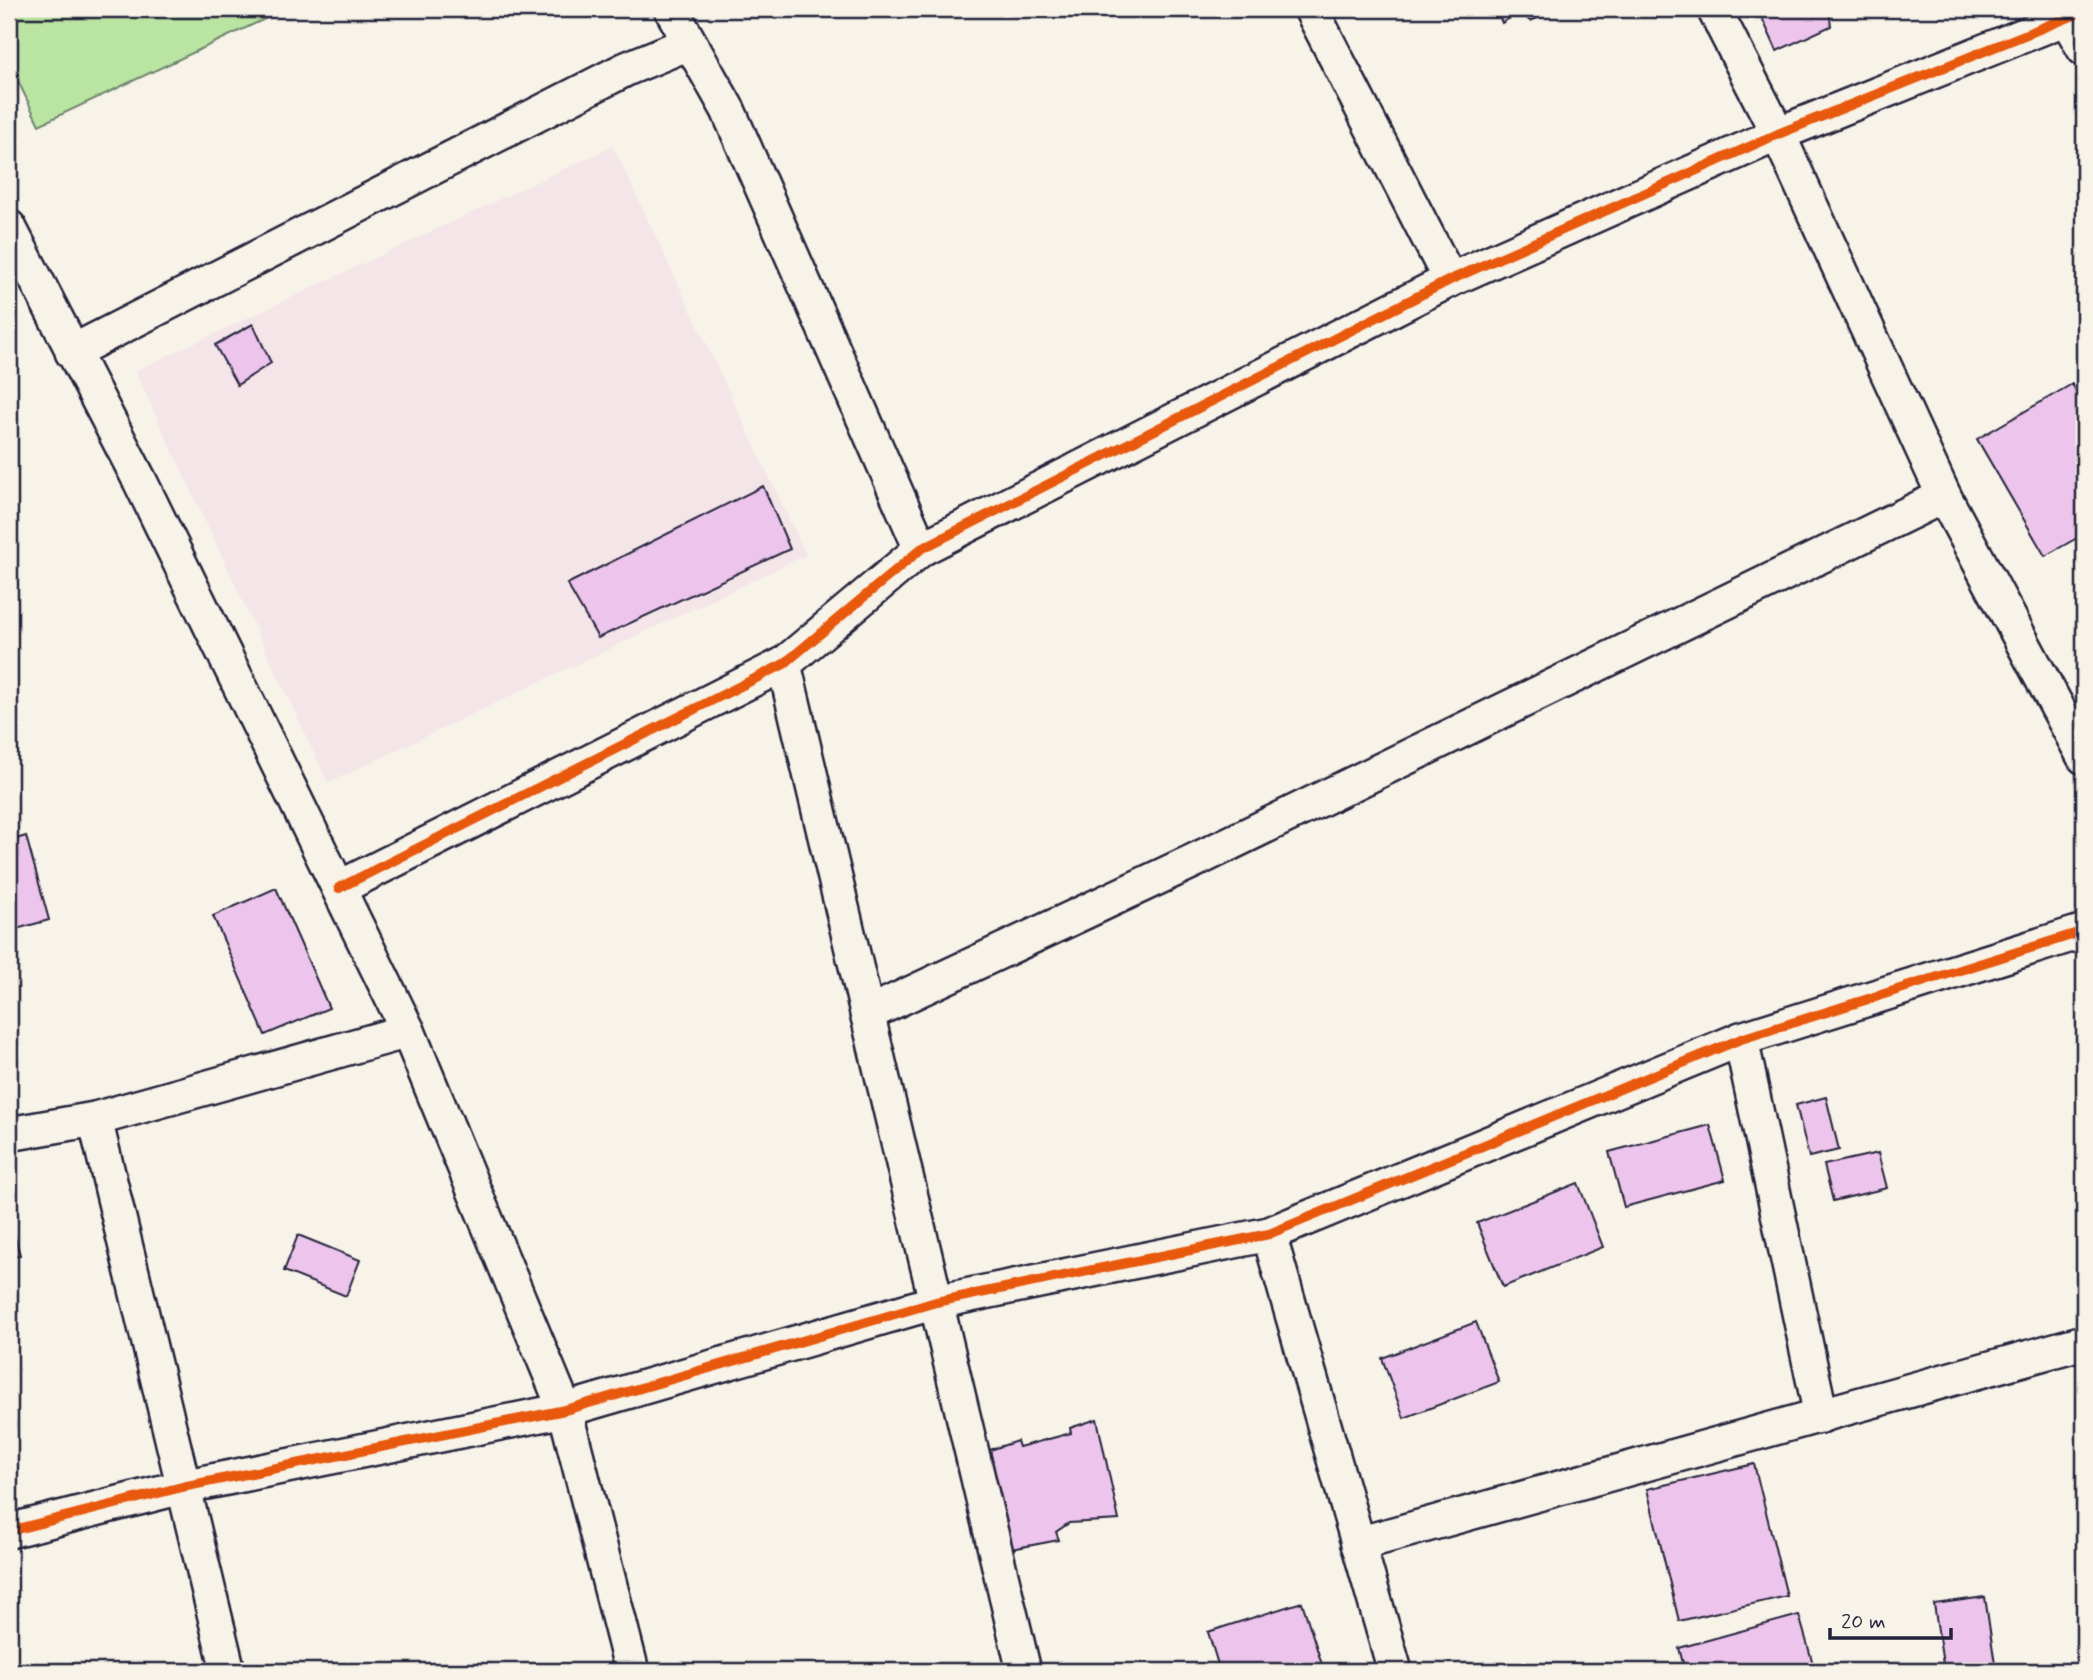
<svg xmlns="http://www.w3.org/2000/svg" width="2093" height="1680" viewBox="0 0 2093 1680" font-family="Mynerve,sans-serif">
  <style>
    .built { fill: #f4e5e9 }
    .green { fill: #b9e4a1; stroke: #6e836e; stroke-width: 2 }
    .building { fill: #edc4ec; stroke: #22223b; stroke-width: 2 }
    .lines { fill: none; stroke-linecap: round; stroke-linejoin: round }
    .minor-casing { stroke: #22223b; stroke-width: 38 }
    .minor { stroke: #f7f3e8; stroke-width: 33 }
    .cycleway-casing { stroke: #f7f3e8; stroke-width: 15 }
    .cycleway { stroke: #e8590c; stroke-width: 10 }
  </style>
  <rect width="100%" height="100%" fill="#f7f3e8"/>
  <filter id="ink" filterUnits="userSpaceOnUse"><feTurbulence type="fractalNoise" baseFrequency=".0143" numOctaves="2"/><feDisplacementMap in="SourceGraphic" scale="14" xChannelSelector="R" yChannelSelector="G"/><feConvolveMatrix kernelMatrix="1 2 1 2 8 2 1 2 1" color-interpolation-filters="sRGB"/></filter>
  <g filter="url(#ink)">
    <!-- built -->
    <path class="built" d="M613,146L806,555L328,783L135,371Z"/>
    <!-- green -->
    <path class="green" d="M9,9H286L39,125L9,62Z"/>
    <!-- building -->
    <g class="building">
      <path d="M1496,9H1557L1558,10L1530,21L1519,12L1502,23Z"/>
      <path d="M1758,9H1829L1831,26L1777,51Z"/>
      <path d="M253,324L271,363L237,385L215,345Z"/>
      <path d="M2072,384L2084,405V534L2045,556L1977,439Z"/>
      <path d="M763,486L790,549L598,638L567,584Z"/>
      <path d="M26,836L49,920L9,931V841Z"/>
      <path d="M276,888L329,1008L265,1035L213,916Z"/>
      <path d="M1826,1097L1839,1150L1809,1157L1796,1105Z"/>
      <path d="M1710,1125L1725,1180L1624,1207L1609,1152Z"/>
      <path d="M1878,1153L1887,1188L1833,1201L1824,1165Z"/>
      <path d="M1578,1183L1603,1247L1503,1287L1477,1223Z"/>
      <path d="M9,1214L20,1255L9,1258Z"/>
      <path d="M298,1235L360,1260L346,1296L284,1271Z"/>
      <path d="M1476,1322L1499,1382L1404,1418L1382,1358Z"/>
      <path d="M1097,1419L1119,1520L1069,1523L1056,1532L1059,1540L1006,1550L1005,1521L990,1450L1017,1441L1019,1447L1071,1433L1070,1428Z"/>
      <path d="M1754,1464L1787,1596L1679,1621L1647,1489Z"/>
      <path d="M1985,1597L1996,1671H1944L1934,1604Z"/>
      <path d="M1302,1602L1324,1671H1220L1208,1632Z"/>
      <path d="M1799,1615L1815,1671H1685L1679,1648Z"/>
    </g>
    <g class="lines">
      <defs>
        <g id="minor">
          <path d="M671,9L728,110L921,549"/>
          <path d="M1311,9L1450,280"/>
          <path d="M1714,9L1778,134L1944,496L2084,757"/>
          <path d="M2065,16L2084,49"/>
          <path d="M9,227L140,481L408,1031L565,1410L632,1671"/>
          <path d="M72,352L626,69L689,43"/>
          <path d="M784,664L1024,1671"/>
          <path d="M339,888L784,664L921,549L1450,280L1778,134L2084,11"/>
          <path d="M867,1014L1204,856L1944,496"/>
          <path d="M1741,1039L1821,1416"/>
          <path d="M95,1119L228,1671"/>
          <path d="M9,1134L95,1119L408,1031"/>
          <path d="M1269,1234L1395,1671"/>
          <path d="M9,1531L182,1487L565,1410L936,1302L1269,1234L1741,1039L2084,931"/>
          <path d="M1358,1544L2084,1342"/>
        </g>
      </defs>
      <!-- minor casing -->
      <use href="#minor" class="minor-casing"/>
      <!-- minor -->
      <use href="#minor" class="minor"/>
      <defs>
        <g id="cycleway">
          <path d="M339,888L784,664L921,549L1450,280L1778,134L2084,11"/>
          <path d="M9,1531L182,1487L565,1410L936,1302L1269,1234L1741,1039L2084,931"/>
        </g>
      </defs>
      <!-- cycleway casing -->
      <use href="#cycleway" class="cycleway-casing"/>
      <!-- cycleway -->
      <use href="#cycleway" class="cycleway"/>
    </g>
  </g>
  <!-- margin -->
  <rect width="2093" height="1680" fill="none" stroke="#f7f3e8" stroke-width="35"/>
  <rect x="18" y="18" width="2058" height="1645" fill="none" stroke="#22223b" stroke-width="2.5" filter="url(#ink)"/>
  <!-- scale -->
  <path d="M1830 1628v10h121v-10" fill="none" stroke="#22223b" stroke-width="3.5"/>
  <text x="1841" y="1628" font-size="21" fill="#22223b" stroke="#f7f3e8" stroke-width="5" paint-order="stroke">20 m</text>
</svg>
